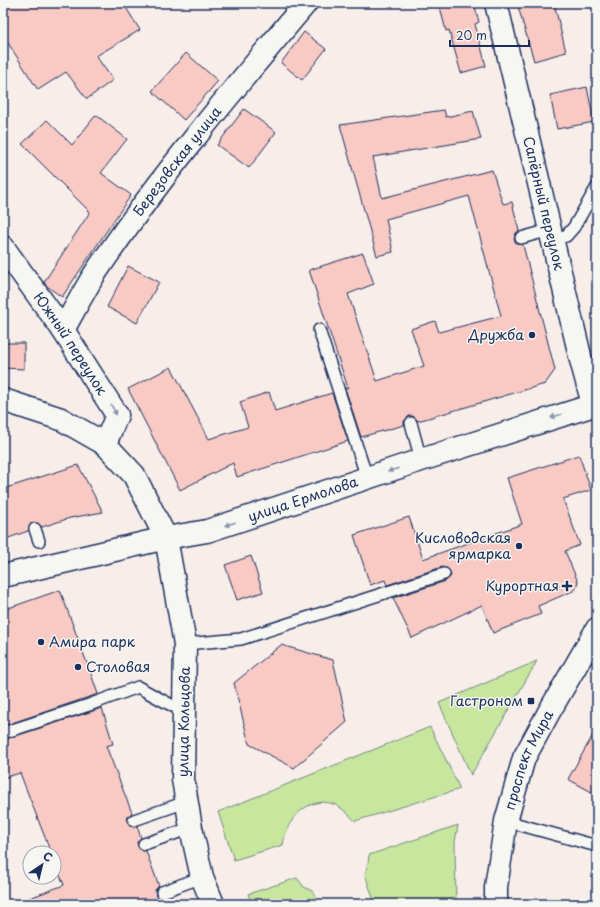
<svg xmlns="http://www.w3.org/2000/svg" width="600" height="907" viewBox="0 0 600 907" font-family="'Playpen Sans',sans-serif">
  <style>
    .green { fill: #c7e69e; stroke: #718a7e }
    .building { fill: #f9c9c3; stroke: #1b2f5e }
    .lines { fill: none; stroke-linecap: round; stroke-linejoin: round }
    .lane-casing { stroke: #1b2f5e; stroke-width: 14 }
    .street-casing { stroke: #1b2f5e; stroke-width: 25 }
    .secondary-casing { stroke: #1b2f5e; stroke-width: 25 }
    .lane { stroke: #f6f6f2; stroke-width: 11 }
    .street { stroke: #f6f6f2; stroke-width: 22 }
    .secondary { stroke: #f6f6f2; stroke-width: 22 }
    .oneway { fill: #8892a8 }
    .poi-dot { fill: #1b2f5e; stroke: #f6f6f2; stroke-width: 1.5 }
    .labels { text-anchor: middle; stroke-width: 3; stroke-linejoin: round; paint-order: stroke }
    .street-label { font-size: 14px; fill: #1b2f5e; stroke: #f6f6f2 }
    .poi-label { font-size: 14px; fill: #1b2f5e; stroke: #f6f6f2; text-anchor: end }
  </style>
  <rect width="100%" height="100%" fill="#f7ede9"/>
  <filter id="ink" filterUnits="userSpaceOnUse"><feTurbulence type="fractalNoise" baseFrequency=".025" numOctaves="2"/><feDisplacementMap in="SourceGraphic" scale="8" xChannelSelector="R" yChannelSelector="G"/><feConvolveMatrix kernelMatrix="1 2 1 2 8 2 1 2 1" color-interpolation-filters="sRGB"/></filter>
  <g filter="url(#ink)">
    <!-- green -->
    <g class="green">
      <path d="M537,661L471,775L439,703Z"/>
      <path d="M430,727L460,789L355,821C349,815 342,807 333,804C313,797 294,812 287,830C285,835 284,840 283,845L234,860L218,812Z"/>
      <path d="M458,825L455,842L456,904H375L365,874L368,863L369,855Z"/>
      <path d="M297,878L304,887L314,892L318,904H252L248,894Z"/>
    </g>
    <!-- building -->
    <g class="building">
      <path d="M3,3H123L140,30L96,56L113,80L87,99L66,72L38,90L3,35Z"/>
      <path d="M439,3H474L479,22L475,24L486,66L461,73L449,30L446,31Z"/>
      <path d="M517,3H554L566,52L534,61Z"/>
      <path d="M304,32L326,49L302,80L281,63Z"/>
      <path d="M186,53L218,81L184,120L152,91Z"/>
      <path d="M587,87L594,122L557,129L550,95Z"/>
      <path d="M244,109L276,132L249,168L217,145Z"/>
      <path d="M444,110L446,117L473,111L481,139L373,157L382,198L492,170L503,204L512,202L519,231L516,233L514,239L516,243L523,245L555,370L545,384L418,421L413,416H409L404,421V425L361,437L345,388H348L309,270L363,253L374,284L348,294L377,381L424,366L411,329L435,321L439,332L501,316L469,196L386,219L393,252L377,256L340,125Z"/>
      <path d="M96,115L127,139L101,173L131,195L62,297L48,287L44,282L90,212L22,144L47,120L72,145Z"/>
      <path d="M128,266L159,282L137,323L107,307Z"/>
      <path d="M3,343H24V369L3,368Z"/>
      <path d="M171,367L209,439L248,427L240,402L269,392L275,411L332,393L348,441L237,477L233,463L180,490L128,389Z"/>
      <path d="M579,455L591,490L563,499L580,545L565,551L578,582L575,590L538,606L541,614L493,633L482,605L412,638L393,598L446,581L451,576L450,572L448,569L442,567L387,585L385,580L370,585L354,535L409,517L423,559L522,524L507,478Z"/>
      <path d="M78,465L103,512L70,518L42,527L39,524L33,522L30,525L28,531L3,540V489Z"/>
      <path d="M251,556L263,592L237,600L225,565Z"/>
      <path d="M60,590L91,674L98,694L3,726V610Z"/>
      <path d="M281,645L333,660L347,722L294,768L249,744L234,683Z"/>
      <path d="M102,708L113,744L106,746L132,813L128,816L127,822L132,827L137,826L141,838L137,842L138,847L142,851H146L159,886L155,890L156,895L160,899H164L166,904H19V902L64,885L54,860V853H51L20,773L3,778V740Z"/>
      <path d="M597,728V795L568,779Z"/>
    </g>
    <g class="lines">
      <defs>
        <g id="lane">
          <path d="M521,238L550,230"/>
          <path d="M552,239L566,236L574,227L597,187"/>
          <path d="M319,330L367,478"/>
          <path d="M411,423L421,460"/>
          <path d="M35,529L39,541"/>
          <path d="M185,644L241,639L444,574"/>
          <path d="M3,733L89,705L138,687L184,712"/>
          <path d="M134,820L186,802"/>
          <path d="M506,821L597,846"/>
          <path d="M144,844L191,828"/>
          <path d="M162,892L202,877"/>
        </g>
        <g id="street">
          <path id="s1" d="M496,3L581,360L593,404"/>
          <path id="s2" d="M3,247L63,330L117,415L105,444"/>
          <path id="s3" d="M63,330C73,312 83,293 94,275C158,179 232,91 306,3"/>
          <path id="s4" d="M3,576L166,538L207,531L421,460L597,404"/>
        </g>
        <g id="secondary">
          <path d="M3,400L61,419L105,444L134,475L166,538L185,644L183,779L191,828L202,877L213,904"/>
          <path id="s5" d="M496,904V887L506,821L524,758L549,712L597,629"/>
        </g>
      </defs>
      <!-- lane casing -->
      <use href="#lane" class="lane-casing"/>
      <!-- street casing -->
      <use href="#street" class="street-casing"/>
      <!-- secondary casing -->
      <use href="#secondary" class="secondary-casing"/>
      <!-- lane -->
      <use href="#lane" class="lane"/>
      <!-- street -->
      <use href="#street" class="street"/>
      <!-- secondary -->
      <use href="#secondary" class="secondary"/>
    </g>
    <!-- one-way arrows -->
    <defs><path id="oneway-solid" d="M-6-.8H1V-3.2L6.5 0L1 3.2V.8H-6Z"/></defs>
    <g class="oneway">
      <use href="#oneway-solid" transform="translate(114 410) rotate(61)"/>
      <use href="#oneway-solid" transform="translate(556 416) rotate(162)"/>
      <use href="#oneway-solid" transform="translate(393 470) rotate(162)"/>
      <use href="#oneway-solid" transform="translate(230 524) rotate(162)"/>
    </g>
  </g>
  <!-- markers -->
  <g class="poi-dot">
    <circle cx="532" cy="335" r="4"/>
    <circle cx="519" cy="546" r="4"/>
    <path d="M565 580h4v4h4v4h-4v4h-4v-4h-4v-4h4z"/>
    <circle cx="41" cy="642" r="4"/>
    <circle cx="78" cy="667" r="4"/>
    <rect x="527" y="697" width="8" height="8" rx="2"/>
  </g>
  <g class="labels">
    <!-- street labels -->
    <g class="street-label">
      <text dy="5" stroke="none"><textPath href="#s3" startOffset="204">Березовская улица</textPath></text>
      <text dy="5" stroke="none"><textPath href="#s1" startOffset="206">Сапёрный переулок</textPath></text>
      <text dy="5" stroke="none"><textPath href="#s2" startOffset="118">Южный переулок</textPath></text>
      <text dy="5" stroke="none"><textPath href="#s4" startOffset="310">улица Ермолова</textPath></text>
      <text transform="translate(184 722) rotate(-89)" y="5">улица Кольцова</text>
      <text dy="5" stroke="none"><textPath href="#s5" startOffset="149">проспект Мира</textPath></text>
    </g>
    <!-- poi labels -->
    <g class="poi-label">
      <text x="524" y="340">Дружба</text>
      <text x="511" y="543">Кисловодская<tspan x="511" dy="16">ярмарка</tspan></text>
      <text x="559" y="591">Курортная</text>
      <text x="49" y="647" text-anchor="start">Амира парк</text>
      <text x="86" y="672" text-anchor="start">Столовая</text>
      <text x="523" y="706">Гастроном</text>
    </g>
  </g>
  <!-- margin -->
  <rect width="600" height="907" fill="none" stroke="#f6f6f2" stroke-width="16"/>
  <rect x="8" y="8" width="584" height="891" fill="none" stroke="#1b2f5e" stroke-width="1.5" filter="url(#ink)"/>
  <!-- north arrow -->
  <g transform="translate(42 865) rotate(35)"><circle r="19" fill="#f6f6f2" stroke="#9ea6b7"/>
  <path d="M0-3L7 15L0 10L-7 15Z" fill="#1b2f5e"/>
  <text y="-6" font-size="11" font-weight="bold" text-anchor="middle" fill="#1b2f5e">С</text>
  </g>
  <!-- scale -->
  <path d="M450 40v6h79v-6" fill="none" stroke="#1b2f5e" stroke-width="2"/>
  <text x="456" y="40" font-size="12" fill="#1b2f5e" stroke="#f6f6f2" stroke-width="3" paint-order="stroke">20 m</text>
</svg>
